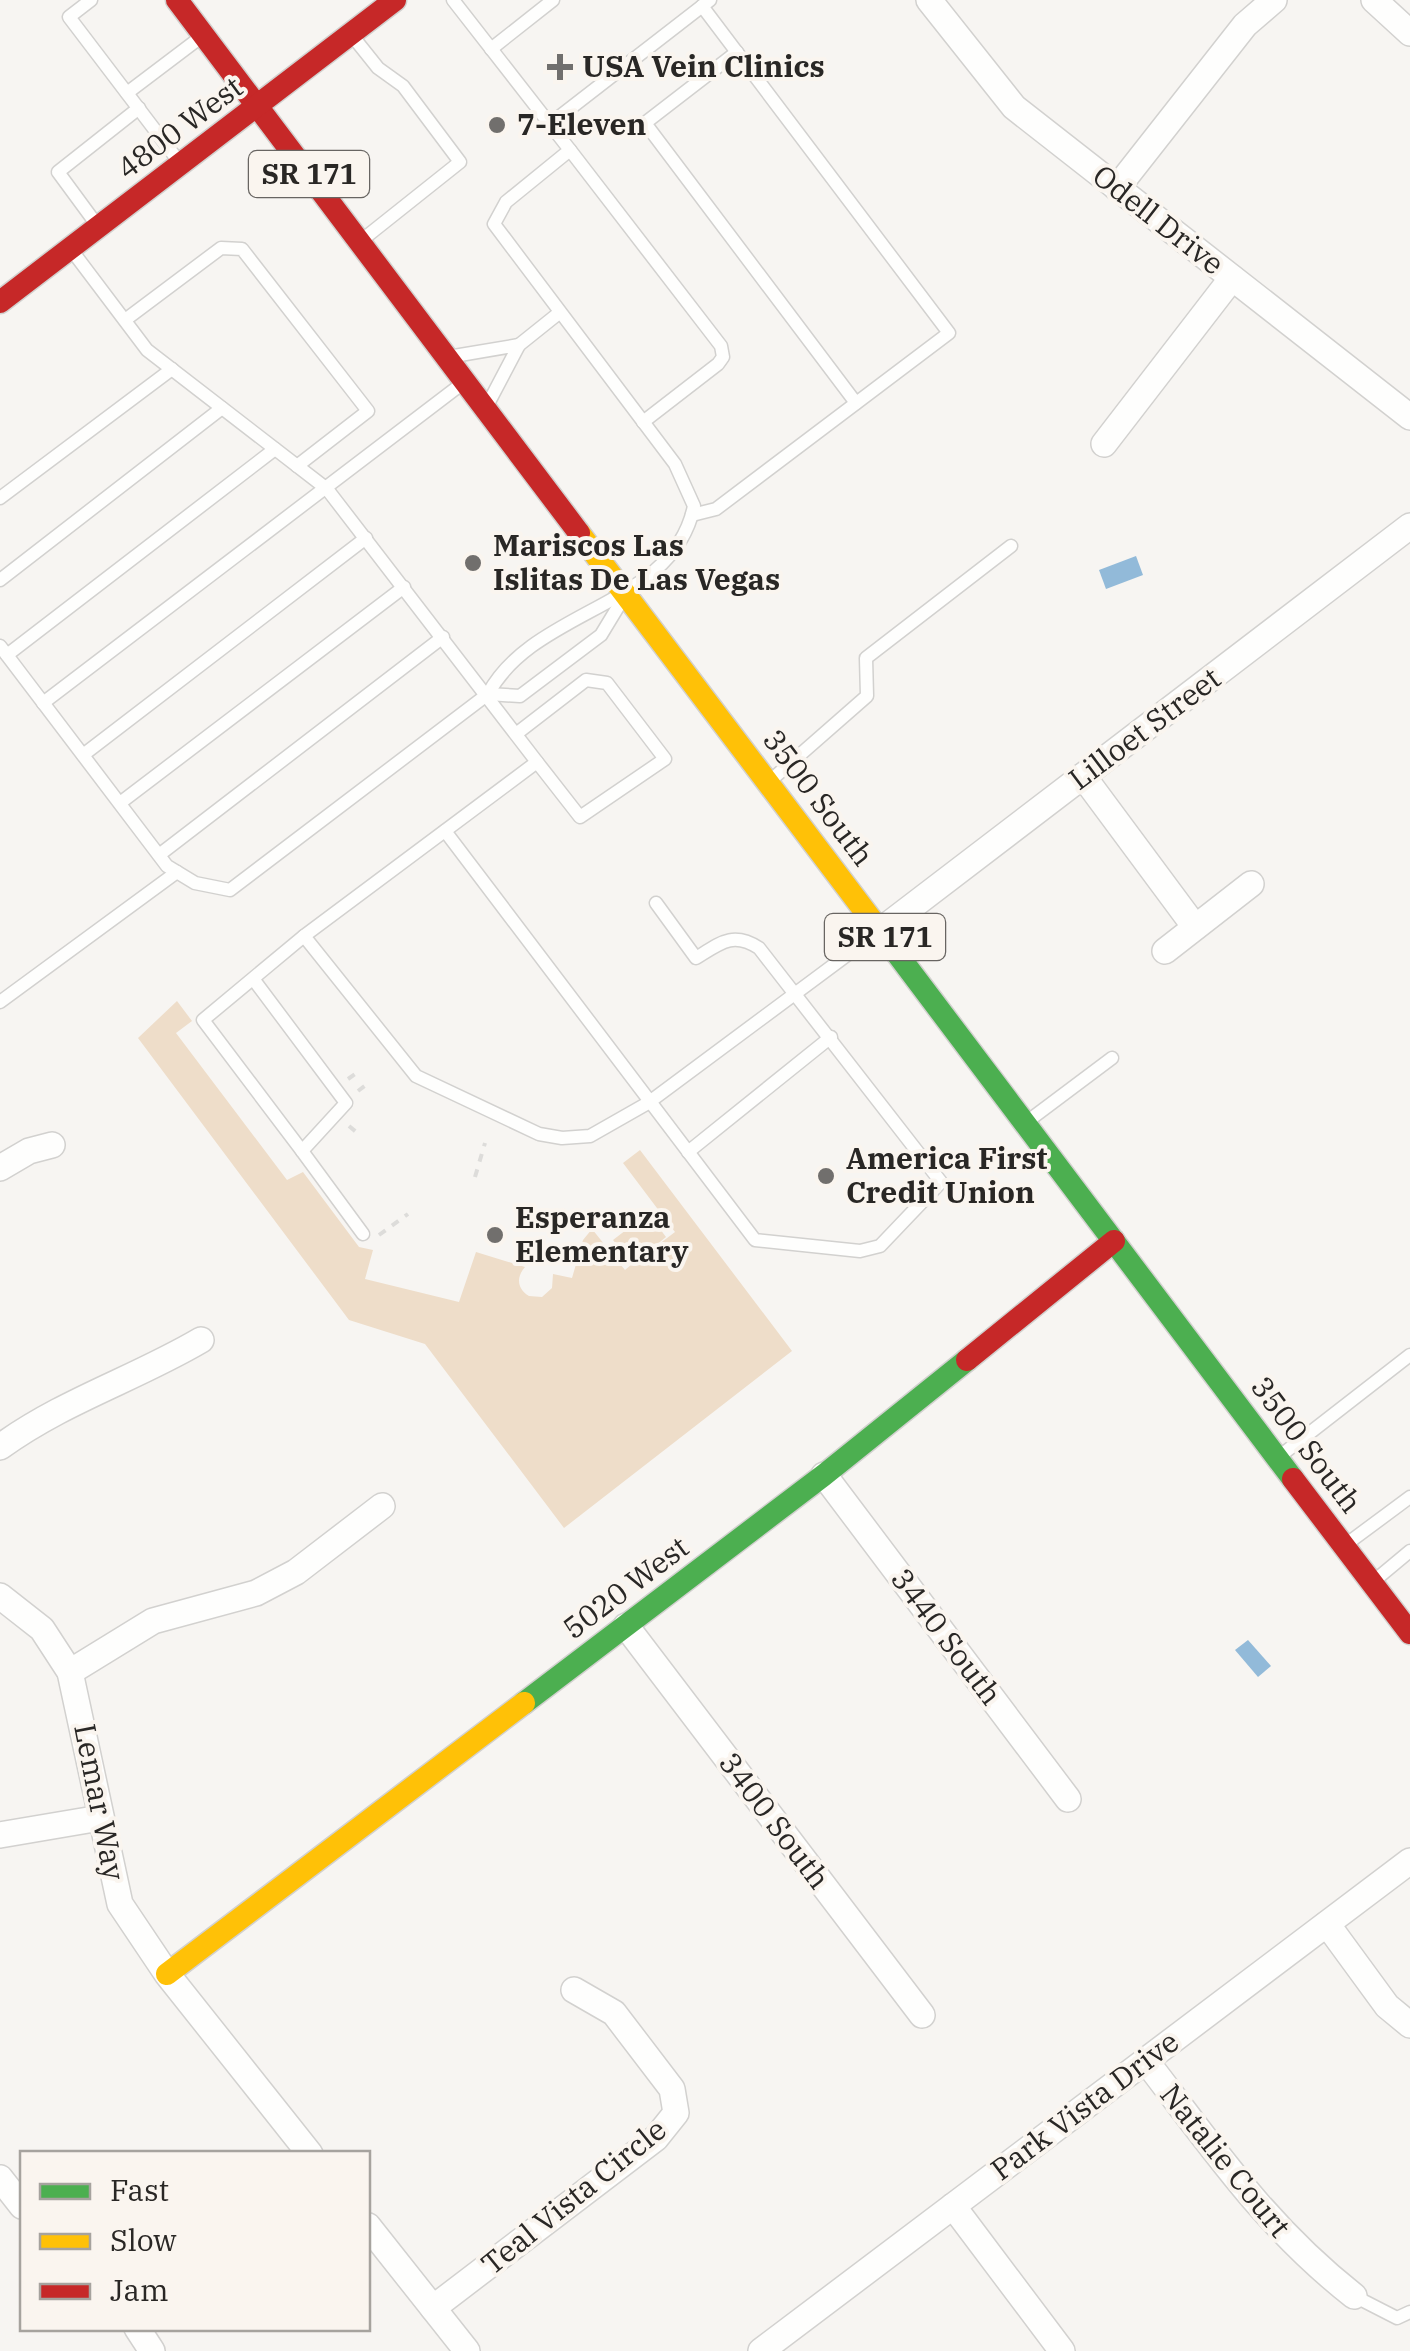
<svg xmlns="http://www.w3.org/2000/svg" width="1410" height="2351" viewBox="0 0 1410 2351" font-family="'IBM Plex Serif',serif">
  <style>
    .green { fill: #eeddc9 }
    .water { fill: #92bad9 }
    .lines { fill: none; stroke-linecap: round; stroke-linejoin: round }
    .lane-casing { stroke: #d2d1cf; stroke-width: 15 }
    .street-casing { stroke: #d2d1cf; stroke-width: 28 }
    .fast-casing { stroke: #d2d1cf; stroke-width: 25 }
    .slow-casing { stroke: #d2d1cf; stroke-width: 25 }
    .jam-casing { stroke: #d2d1cf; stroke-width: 25 }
    .path { stroke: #dddcda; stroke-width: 4; stroke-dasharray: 8 8; stroke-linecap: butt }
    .lane { stroke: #fefefd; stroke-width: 12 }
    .street { stroke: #fefefd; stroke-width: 25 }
    .fast { stroke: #4caf50; stroke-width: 22 }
    .slow { stroke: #ffc107; stroke-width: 22 }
    .jam { stroke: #c62828; stroke-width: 22 }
    .poi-dot { fill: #716f6d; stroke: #faf5ef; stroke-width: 4 }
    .labels { text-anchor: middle; stroke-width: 8; stroke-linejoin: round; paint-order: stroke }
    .shield { fill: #faf5ef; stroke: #686562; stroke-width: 2.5 }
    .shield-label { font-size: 28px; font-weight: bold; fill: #292725 }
    .poi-label { font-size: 30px; font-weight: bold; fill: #292725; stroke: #faf5ef; text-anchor: start }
    .street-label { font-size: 30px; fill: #292725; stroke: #faf5ef }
  </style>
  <rect width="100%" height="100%" fill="#f7f5f2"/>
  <!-- green -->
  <path class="green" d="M177,1001L192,1021L176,1033L287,1180L303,1172L359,1247L373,1250L365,1279L459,1302L476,1252L525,1267C516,1277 517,1289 529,1296L542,1297L552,1288L553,1274L572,1278L583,1240L592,1229L625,1270L632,1264L613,1240L648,1213L666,1237L638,1260L675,1232L623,1163L640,1150L792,1351L564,1528L425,1344L349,1320L138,1038Z"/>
  <!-- water -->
  <g class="water">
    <path d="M1136,556L1143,575L1106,589L1099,570Z"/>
    <path d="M1248,1640L1271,1666L1258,1677L1235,1650Z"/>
  </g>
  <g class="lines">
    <defs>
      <g id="lane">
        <path d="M91,0L69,17L177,159"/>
        <path d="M354,38L378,68L403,86L460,162L362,240"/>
        <path d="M491,49L553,0"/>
        <path d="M737,52L645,123L856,403"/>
        <path d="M127,93L201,37"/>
        <path d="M550,124L710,0"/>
        <path d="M570,150L721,346L723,357L718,364L643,422"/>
        <path d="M97,225L58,172L139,108"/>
        <path d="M73,252L147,350L327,489L537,762L304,936L416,1076L539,1134L562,1138L590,1136L648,1103L874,935"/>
        <path d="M125,320L221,248L242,249L368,411L297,466"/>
        <path d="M519,345L559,313"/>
        <path d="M454,356L519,345L489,402"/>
        <path d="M0,498L172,369"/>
        <path d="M692,515L716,509L949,333L702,6"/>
        <path d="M0,580L222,408"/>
        <path d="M0,646L167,866L195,883L230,890L488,694C535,607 673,608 694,506L675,464L494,224L506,202L570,150L453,0"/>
        <path d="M7,655L275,449"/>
        <path d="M488,694L520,696L601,635L621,602"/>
        <path d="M43,703L459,386"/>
        <path d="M516,734L586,680L607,683L665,759L580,817L537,762"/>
        <path d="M83,755L366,538"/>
        <path d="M770,781L867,696L866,658L1011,546"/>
        <path d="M120,803L404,587"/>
        <path d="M445,831L755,1240L860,1251L880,1246L941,1182L759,948C733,931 720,943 696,958L656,903"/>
        <path d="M159,855L443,637"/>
        <path d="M254,980L346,1103L302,1151L203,1020L304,936"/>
        <path d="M0,1002L177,872"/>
        <path d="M1028,1121L1112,1058"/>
        <path d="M302,1151L363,1234"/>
        <path d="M688,1152L831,1037"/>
        <path d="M1280,1456L1410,1355"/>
        <path d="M1348,1543L1410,1497"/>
        <path d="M1374,1581L1410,1551"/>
        <path d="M1354,2296L1397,2318L1410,2312"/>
      </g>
      <g id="street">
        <path d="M929,0L1014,107L1410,417"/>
        <path d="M1374,0L1410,33"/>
        <path d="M1117,188L1245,25L1274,0"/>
        <path d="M1104,444L1232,278"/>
        <path d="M1083,776L1195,927"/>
        <path d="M880,931L1410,526"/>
        <path d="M1165,951L1251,884"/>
        <path d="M0,1168L29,1151L52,1145"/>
        <path d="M0,1447C63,1401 135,1379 201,1340"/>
        <path d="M824,1475L1068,1799"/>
        <path d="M0,1596L42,1629L70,1672L120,1904L167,1974L310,2154"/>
        <path d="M626,1626L922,2015"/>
        <path d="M70,1672L153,1621L256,1593L296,1572L382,1506"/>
        <path d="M0,1835L100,1818"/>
        <path d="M1327,1924L1387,2006L1410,2025"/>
        <path d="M1146,2061C1214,2149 1265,2226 1354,2296"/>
        <path d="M0,2178L22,2206"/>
        <path d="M953,2206L1062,2351"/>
        <path d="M368,2226L467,2351"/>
        <path d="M433,2308L656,2138L676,2113L672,2089L614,2013L574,1990"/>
        <path d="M137,2328L152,2351"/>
        <path d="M761,2351L1410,1861"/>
      </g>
      <g id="fast">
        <path d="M889,943L1293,1479"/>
        <path d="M524,1703L824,1475L967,1360"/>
      </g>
      <g id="slow">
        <path d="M579,533L889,943"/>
        <path d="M167,1974L524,1703"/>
      </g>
      <g id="jam">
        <path d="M177,0L579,533"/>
        <path d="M0,302L395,0"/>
        <path d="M967,1360L1114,1241"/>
        <path d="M1293,1479L1410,1633"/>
      </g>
    </defs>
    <!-- lane casing -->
    <use href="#lane" class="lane-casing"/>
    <!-- street casing -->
    <use href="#street" class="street-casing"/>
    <!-- fast casing -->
    <use href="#fast" class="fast-casing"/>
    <!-- slow casing -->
    <use href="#slow" class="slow-casing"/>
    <!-- jam casing -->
    <use href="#jam" class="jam-casing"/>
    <!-- path -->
    <g class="path">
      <path d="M348,1079L361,1070"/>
      <path d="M358,1091L370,1082"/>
      <path d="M349,1126L361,1136"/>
      <path d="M475,1177L485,1143"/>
      <path d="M379,1235L408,1214"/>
    </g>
    <!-- lane -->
    <use href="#lane" class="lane"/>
    <!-- street -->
    <use href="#street" class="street"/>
    <!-- fast -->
    <use href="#fast" class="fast"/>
    <!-- slow -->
    <use href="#slow" class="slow"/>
    <!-- jam -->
    <use href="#jam" class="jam"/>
  </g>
  <!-- markers -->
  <g class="poi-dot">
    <path d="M555 52h10v10h10v10h-10v10h-10v-10h-10v-10h10z"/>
    <circle cx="497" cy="125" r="10"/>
    <circle cx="473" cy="563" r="10"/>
    <circle cx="826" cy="1176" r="10"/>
    <circle cx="495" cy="1235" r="10"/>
  </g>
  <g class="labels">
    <!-- shield labels -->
    <g class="shield">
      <rect x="249" y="151" width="120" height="46" rx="8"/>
      <rect x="825" y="914" width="120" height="46" rx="8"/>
    </g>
    <g class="shield-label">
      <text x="309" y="184">SR 171</text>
      <text x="885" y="947">SR 171</text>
    </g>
    <!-- poi labels -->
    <g class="poi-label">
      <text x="582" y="77">USA Vein Clinics</text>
      <text x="517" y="135">7-Eleven</text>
      <text x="493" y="556">Mariscos Las<tspan x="493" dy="34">Islitas De Las Vegas</tspan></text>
      <text x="846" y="1169">America First<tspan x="846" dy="34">Credit Union</tspan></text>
      <text x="515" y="1228">Esperanza<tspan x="515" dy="34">Elementary</tspan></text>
    </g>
    <!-- street labels -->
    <g class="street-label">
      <text transform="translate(180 128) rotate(-37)" y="10">4800 West</text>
      <text transform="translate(1158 220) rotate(38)" y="10">Odell Drive</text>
      <text transform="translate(1145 729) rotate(-37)" y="10">Lilloet Street</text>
      <text transform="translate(818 798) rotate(53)" y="10">3500 South</text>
      <text transform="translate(1306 1445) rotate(53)" y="10">3500 South</text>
      <text transform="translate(626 1588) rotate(-37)" y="10">5020 West</text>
      <text transform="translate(946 1637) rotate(53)" y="10">3440 South</text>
      <text transform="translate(99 1802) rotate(79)" y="10">Lemar Way</text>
      <text transform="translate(774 1821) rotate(53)" y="10">3400 South</text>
      <text transform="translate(1085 2106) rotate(-37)" y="10">Park Vista Drive</text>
      <text transform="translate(1225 2161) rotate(51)" y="10">Natalie Court</text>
      <text transform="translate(574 2197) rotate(-39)" y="10">Teal Vista Circle</text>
    </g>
  </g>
  <!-- legend -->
  <rect x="20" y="2151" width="350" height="180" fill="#faf5ef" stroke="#a6a39e" stroke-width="2.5"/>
  <rect x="40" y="2184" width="50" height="15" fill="#4caf50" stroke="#a6a39e" stroke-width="2.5"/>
  <text x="110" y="2201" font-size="30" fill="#292725">Fast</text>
  <rect x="40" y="2234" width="50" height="15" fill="#ffc107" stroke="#a6a39e" stroke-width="2.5"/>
  <text x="110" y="2251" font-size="30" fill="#292725">Slow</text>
  <rect x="40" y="2284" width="50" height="15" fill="#c62828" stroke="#a6a39e" stroke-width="2.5"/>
  <text x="110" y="2301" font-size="30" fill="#292725">Jam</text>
</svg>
